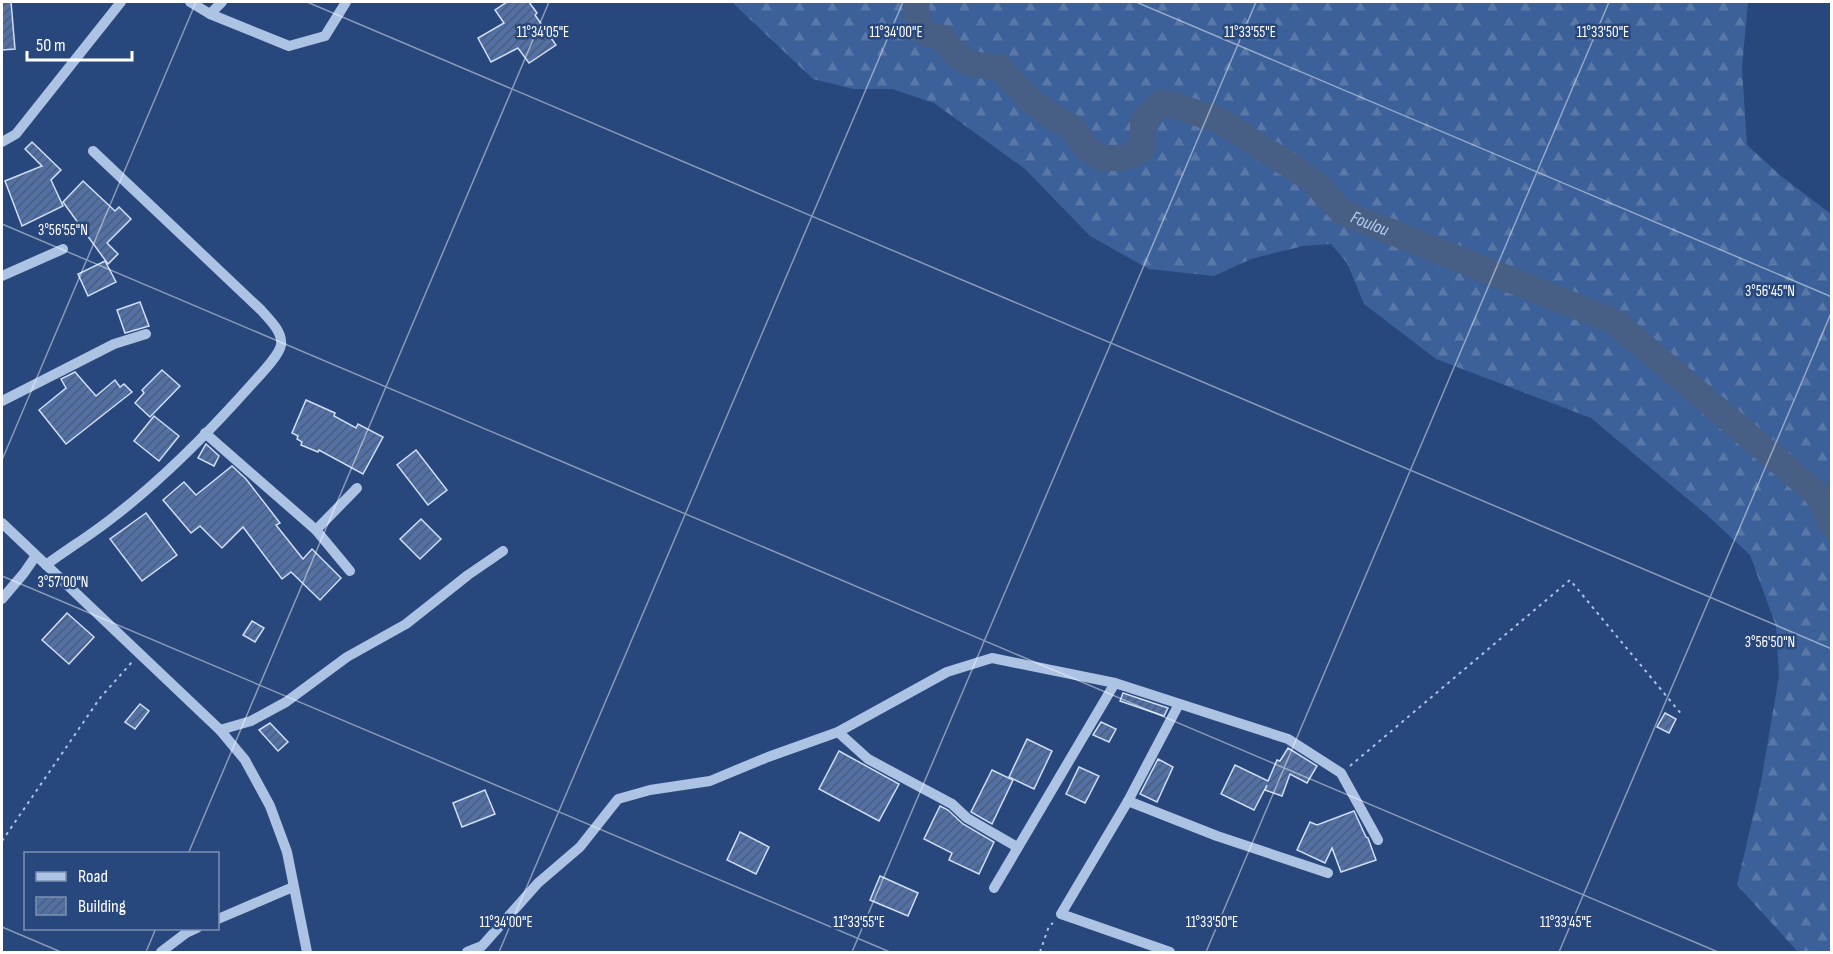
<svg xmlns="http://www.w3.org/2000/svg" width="1833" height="954" viewBox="0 0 1833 954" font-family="'Sofia Sans Condensed',sans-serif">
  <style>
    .forest { fill: url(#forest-firs) }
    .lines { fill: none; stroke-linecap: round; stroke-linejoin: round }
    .river { stroke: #485f85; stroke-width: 26 }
    .building { fill: url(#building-hatch); stroke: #d0def4; stroke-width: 1.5 }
    .path { stroke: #adc3e4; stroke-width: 2; stroke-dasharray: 3 4.5; stroke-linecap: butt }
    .minor { stroke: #adc3e4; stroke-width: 10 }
    .ticks { fill: none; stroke: #fff; stroke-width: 1.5; stroke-opacity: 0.45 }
    .labels { text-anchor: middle; stroke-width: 5; stroke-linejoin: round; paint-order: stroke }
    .water-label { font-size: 18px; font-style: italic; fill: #b9cdec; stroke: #28477c }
    .ticks-label { font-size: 15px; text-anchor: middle; fill: #fff; stroke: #28477c; stroke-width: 5; stroke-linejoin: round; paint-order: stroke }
  </style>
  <defs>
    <pattern id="forest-firs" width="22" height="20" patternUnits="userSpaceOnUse" patternTransform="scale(1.5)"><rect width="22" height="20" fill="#3c6099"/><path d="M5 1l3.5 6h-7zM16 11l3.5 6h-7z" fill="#5978a8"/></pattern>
    <pattern id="building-hatch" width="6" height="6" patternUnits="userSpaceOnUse" patternTransform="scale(1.5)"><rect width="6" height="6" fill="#5170a5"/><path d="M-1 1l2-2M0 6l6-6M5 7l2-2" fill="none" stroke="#4e5c74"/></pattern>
  </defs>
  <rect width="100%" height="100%" fill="#28477c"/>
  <!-- forest -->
  <path class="forest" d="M733,2H1748L1742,68L1747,145L1781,176L1831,214V952H1798L1737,885L1761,782L1779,676L1776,626L1750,555L1708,516L1591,418L1436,359L1364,304L1347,263L1331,244L1303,246L1251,259L1214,276L1149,269L1090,236L1025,169L934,103L892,89H853L813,79L736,6Z"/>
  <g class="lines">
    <!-- river -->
    <path class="river" id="s1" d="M915,2L919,26L924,33L944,38C956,60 974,68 998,66L1031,101L1051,116L1074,128L1084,146L1102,158H1124L1143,149V121L1163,102L1219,120L1313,180L1342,212L1615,322L1817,494L1832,525"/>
  </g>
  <!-- building -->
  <g class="building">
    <path d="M2,2H11L15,49L2,50Z"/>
    <path d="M507,2H529L537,13L535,15L556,45L529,63L518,48L491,62L478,38L504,23L495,10Z"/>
    <path d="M32,142L61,170L51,180L63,206L22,226L5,181L42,166L25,149Z"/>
    <path d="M83,181L115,211L119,207L131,219L107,243L118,254L108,264L63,202Z"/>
    <path d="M105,261L116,282L88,296L78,274Z"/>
    <path d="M140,302L149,326L125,333L117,310Z"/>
    <path d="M162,370L180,386L150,417L135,403L144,393L142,390Z"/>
    <path d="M75,372L96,396L115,380L120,387L124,384L132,392L66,444L39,410L66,388L61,379Z"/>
    <path d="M306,400L335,413L334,416L356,428L358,424L383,437L363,474L319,450L318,452L301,445L302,442L297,439L298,436L292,433Z"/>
    <path d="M154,416L179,436L159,461L134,441Z"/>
    <path d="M206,444L219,456L214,466L198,458Z"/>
    <path d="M416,450L447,490L428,505L397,465Z"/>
    <path d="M232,466L246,479L280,523L276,525L303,559L312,549L341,578L320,600L291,572L282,579L243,527L222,548L200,526L191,533L163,500L184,482L196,495Z"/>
    <path d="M146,513L177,555L142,581L110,539Z"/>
    <path d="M421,519L441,539L420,559L400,539Z"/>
    <path d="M67,613L94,637L69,664L42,640Z"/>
    <path d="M252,621L264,628L255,642L243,635Z"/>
    <path d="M1123,693L1168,708L1164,716L1120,701Z"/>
    <path d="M140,704L149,711L135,729L125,722Z"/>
    <path d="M1665,713L1676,719L1669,733L1657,727Z"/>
    <path d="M1101,722L1116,729L1109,742L1093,735Z"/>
    <path d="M270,723L288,742L278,751L259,730Z"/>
    <path d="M1027,739L1052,751L1034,789L1009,777Z"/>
    <path d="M1288,748L1317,766L1307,783L1290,774L1282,796L1265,790L1267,785L1254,810L1221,794L1235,765L1268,781L1277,760L1280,761Z"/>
    <path d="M839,751L899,784L879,821L819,789Z"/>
    <path d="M1158,759L1173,767L1157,802L1140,794Z"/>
    <path d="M1079,767L1099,776L1085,803L1066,794Z"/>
    <path d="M992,770L1013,780L992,824L971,812Z"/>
    <path d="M485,790L495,814L462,827L453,803Z"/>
    <path d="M940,806L948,810L963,824L994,842L979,874L949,860L952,853L924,839Z"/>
    <path d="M1354,811L1366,837L1368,838L1376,860L1341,872L1332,848L1325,863L1297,850L1310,822L1317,825Z"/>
    <path d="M740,832L769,847L756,874L727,860Z"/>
    <path d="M880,876L918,893L908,916L870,900Z"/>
  </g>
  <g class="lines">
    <!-- path -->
    <g class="path">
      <path d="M1350,766L1570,580L1683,716"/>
      <path d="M2,841L100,698L132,662"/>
      <path d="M1040,952L1049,926L1053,923"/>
    </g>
    <!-- minor -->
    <g class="minor">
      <path d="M190,2L210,14L289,46L325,36L346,2"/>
      <path d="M210,14L222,2"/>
      <path d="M2,142L16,134L121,2"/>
      <path d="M2,276L63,249"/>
      <path d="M2,401L114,344L146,334"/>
      <path d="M205,433L316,530"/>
      <path d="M2,523L220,730L245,760L270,806L287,852L307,952"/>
      <path d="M46,565C69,548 94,533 116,515C165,477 210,431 251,385C259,376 279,356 281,345C283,332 269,319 261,310L93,151"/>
      <path d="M350,571L316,530L357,488"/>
      <path d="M2,599L24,573L35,557"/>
      <path d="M220,730L251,721L286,702L347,657L406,624L468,575L503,551"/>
      <path d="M838,732L868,759L952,804L967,818L1017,847"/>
      <path d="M1128,801L1217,836L1328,873"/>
      <path d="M994,888L1115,683"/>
      <path d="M218,919L293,887"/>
      <path d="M161,952L186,933L197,928"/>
      <path d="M467,952L482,946L538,883L580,847L618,799L650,790L710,781L768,757L838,732L947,672L992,658L1115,683L1288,739L1341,773L1378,840"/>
      <path d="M1170,952L1061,914L1128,801L1179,704"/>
    </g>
  </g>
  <!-- ticks -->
  <path class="ticks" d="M307,2L1832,649M1136,2L1832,297M2,224L1718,952M2,460L196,2M2,576L890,952M188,854L549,2M2,927L61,952M146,952L156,928M499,952L903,2M852,952L1256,2M1206,952L1609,2M1559,952L1832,311"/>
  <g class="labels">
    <!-- water labels -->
    <g class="water-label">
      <text dy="6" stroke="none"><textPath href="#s1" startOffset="602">Foulou</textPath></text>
    </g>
  </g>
  <g class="ticks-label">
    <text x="543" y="37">11°34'05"E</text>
    <text x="1250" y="37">11°33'55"E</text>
    <text x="1603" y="37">11°33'50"E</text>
    <text x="896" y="37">11°34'00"E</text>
    <text x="63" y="235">3°56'55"N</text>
    <text x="1770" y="296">3°56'45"N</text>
    <text x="63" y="587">3°57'00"N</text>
    <text x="1770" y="647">3°56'50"N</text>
    <text x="506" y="927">11°34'00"E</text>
    <text x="859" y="927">11°33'55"E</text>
    <text x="1212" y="927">11°33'50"E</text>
    <text x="1566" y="927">11°33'45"E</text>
  </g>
  <!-- border -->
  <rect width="1833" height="954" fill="none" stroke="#ffffff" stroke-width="6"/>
  <!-- legend -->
  <rect x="24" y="852" width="195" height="78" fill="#28477c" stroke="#7e91b0" stroke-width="1.5"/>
  <rect x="36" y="872" width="30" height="9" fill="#adc3e4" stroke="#7e91b0" stroke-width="1.5"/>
  <text x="78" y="882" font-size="18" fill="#ffffff">Road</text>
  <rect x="36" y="897" width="30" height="18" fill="url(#building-hatch)" stroke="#7e91b0" stroke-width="1.5"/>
  <text x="78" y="912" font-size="18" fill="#ffffff">Building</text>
  <!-- scale -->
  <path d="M27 51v9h105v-9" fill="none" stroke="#ffffff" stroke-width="3"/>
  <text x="36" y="51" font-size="18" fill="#ffffff" stroke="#28477c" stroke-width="4.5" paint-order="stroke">50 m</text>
</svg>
